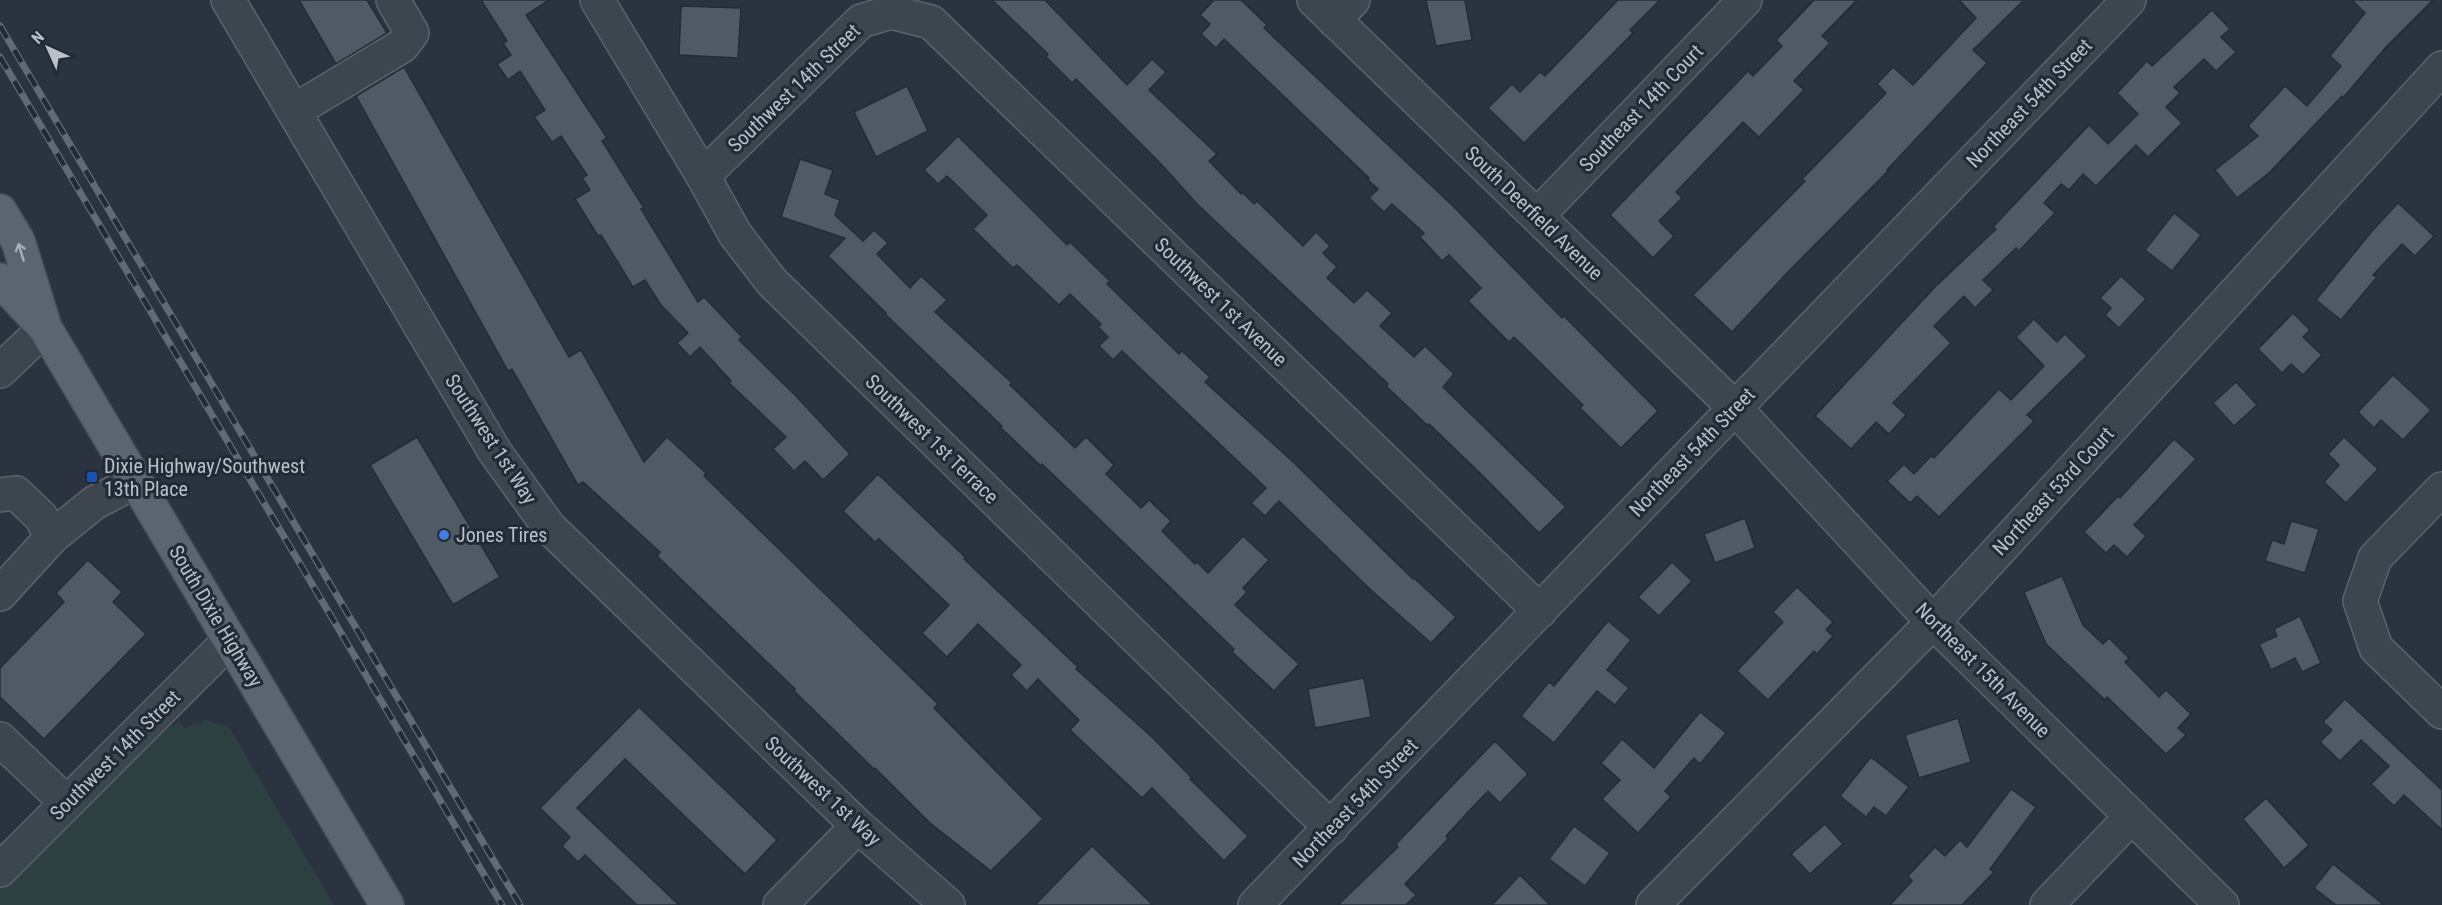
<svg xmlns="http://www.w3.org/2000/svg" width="2442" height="905" viewBox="0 0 2442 905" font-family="'Roboto Condensed',sans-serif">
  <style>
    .green { fill: #2d4041 }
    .building { fill: #505a67; stroke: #242c36; stroke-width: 1.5 }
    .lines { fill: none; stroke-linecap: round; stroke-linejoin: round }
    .minor-casing { stroke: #5b636c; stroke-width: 36 }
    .major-casing { stroke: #474e58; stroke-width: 36 }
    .minor { stroke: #3d454f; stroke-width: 33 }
    .major { stroke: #5c646f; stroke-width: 33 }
    .rail-casing { stroke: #606976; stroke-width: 7 }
    .rail { stroke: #222a35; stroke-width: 4.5; stroke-dasharray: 14; stroke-linecap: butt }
    .oneway { stroke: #a7aeb7 }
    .transit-dot { fill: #1a4fb4; stroke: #222a35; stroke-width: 2 }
    .shop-dot { fill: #3f7fe0; stroke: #222a35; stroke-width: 2 }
    .labels { text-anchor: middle; stroke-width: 6; stroke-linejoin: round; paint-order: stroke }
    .street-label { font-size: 20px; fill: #bac0c9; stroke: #222a35 }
    .poi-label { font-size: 20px; fill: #bac0c9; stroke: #222a35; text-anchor: start }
  </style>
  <rect width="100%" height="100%" fill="#2a333f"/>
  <!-- green -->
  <path class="green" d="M205,720L229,727L334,905H0V889L31,854L162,733L179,721L185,728Z"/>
  <!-- building -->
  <g class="building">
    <path d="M299,0H367L387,33L336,64Z"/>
    <path d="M481,0H549L526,15L607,138L602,141L644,208L641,209L698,302L704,297L742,337L739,340L795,395L850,454L823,480L805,461L794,471L773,449L786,437L729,383L731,381L700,347L690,357L677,343L688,333L661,305L645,280L633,287L601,235L598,236L575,199L590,190L582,178L587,175L561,136L552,142L534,117L545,110L520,71L508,80L497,64L511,55L503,43L507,41Z"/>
    <path d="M992,0H1045L1127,85L1152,59L1166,72L1149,90L1217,154L1209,161L1241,194L1242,192L1254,204L1257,201L1303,246L1316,232L1330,246L1323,253L1337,267L1327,278L1354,303L1367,290L1392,313L1380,326L1414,357L1425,346L1454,374L1443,387L1566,507L1539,533L1484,477L1429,424L1427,425L1386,386L1388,384L1198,205L1161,164L1076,79L1072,83L1046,57L1048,54Z"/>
    <path d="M1214,0H1241L1267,25L1264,28L1453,206L1562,318L1564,316L1658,411L1621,448L1580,408L1583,405L1514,337L1509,342L1468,301L1481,288L1449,255L1442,261L1420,237L1424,233L1392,204L1384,212L1369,198L1378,189L1368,180L1369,178L1224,39L1216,48L1201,34L1210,24L1200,15Z"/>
    <path d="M1426,0H1465L1472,40L1436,46Z"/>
    <path d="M1618,0H1660L1630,30L1633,33L1524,143L1488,108L1512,84L1520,92L1540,72L1545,76Z"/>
    <path d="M1814,0H1857L1822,36L1830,43L1794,81L1804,90L1759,137L1743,122L1676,192L1682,198L1659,221L1674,236L1653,258L1610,215L1748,71L1753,76L1782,46L1776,40Z"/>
    <path d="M1959,0H2024L1973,50L1987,63L1887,170L1888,171L1787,273L1732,332L1693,295L1805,181L1802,179L1886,93L1877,84L1893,67L1913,85L1976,18Z"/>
    <path d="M2352,0H2433L2386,47L2343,98L2342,96L2269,173L2237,198L2215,170L2258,136L2248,126L2285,86L2307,106L2341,66L2330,56L2365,13Z"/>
    <path d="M681,6L741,8L738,58L679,55Z"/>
    <path d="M2212,10L2230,29L2221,37L2236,52L2216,71L2204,59L2174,87L2180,93L2166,107L2182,123L2148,157L2136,145L2096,186L2083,174L2069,190L2061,184L2044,203L2055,213L2019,251L2016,248L1983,280L1993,290L1975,308L1964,296L1934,326L1951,343L1893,403L1906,415L1889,434L1876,422L1851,449L1815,416L1935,287L1996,229L1993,227L2089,125L2108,144L2138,114L2117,93L2147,61L2152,66Z"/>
    <path d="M404,67L569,357L581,350L644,462L667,437L706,473L704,476L938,704L934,708L1043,819L991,871L930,823L875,768L874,769L794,691L795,689L657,556L660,552L583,482L578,485L512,369L508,371L356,96Z"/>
    <path d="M907,86L928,131L876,157L854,112Z"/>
    <path d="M958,136L1067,245L1070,242L1110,281L1107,284L1179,354L1182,351L1210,377L1205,382L1292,461L1413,579L1414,578L1456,617L1431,643L1372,591L1279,501L1265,516L1251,503L1266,488L1122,351L1113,360L1099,346L1108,337L1098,327L1101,324L1070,294L1059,305L1017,265L1013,268L973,229L987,215L947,176L938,184L924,170Z"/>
    <path d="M800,159L833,170L825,194L840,200L835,215L863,241L874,230L888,243L877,254L910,288L921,276L947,300L935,312L1012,383L1010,385L1075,448L1086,437L1114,465L1106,474L1141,508L1149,500L1171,521L1162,531L1195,564L1197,562L1208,573L1243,536L1269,560L1243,588L1247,592L1235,605L1299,664L1274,691L1232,652L1234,649L1042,464L1041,466L1000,427L1002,426L885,314L886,313L828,256L845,238L781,217Z"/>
    <path d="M2398,203L2434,236L2415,256L2402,244L2373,275L2377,277L2341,320L2316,300L2372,231Z"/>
    <path d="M2174,213L2201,235L2172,271L2145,250Z"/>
    <path d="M2121,276L2146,299L2119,328L2105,315L2111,308L2100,298Z"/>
    <path d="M2293,313L2310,330L2303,337L2322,355L2303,375L2291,364L2282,373L2258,349Z"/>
    <path d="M2034,319L2057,342L2065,334L2087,356L2027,415L2034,421L1939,517L1917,496L1910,503L1887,481L1904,464L1914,474L1931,456L1934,458L1999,389L2011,400L2044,366L2016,337Z"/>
    <path d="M2393,375L2431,410L2403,440L2381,420L2374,428L2358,412Z"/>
    <path d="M2236,382L2257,405L2234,426L2213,403Z"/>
    <path d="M417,437L500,577L453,605L370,465Z"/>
    <path d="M2344,437L2378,469L2346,503L2324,482L2339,465L2328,454Z"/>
    <path d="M2174,439L2196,459L2134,525L2146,536L2127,557L2114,545L2106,553L2084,532L2118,496L2120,498Z"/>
    <path d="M878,474L966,558L964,559L1078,667L1076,669L1152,737L1192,778L1190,779L1248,836L1224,861L1152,788L1142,798L1070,730L1079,720L1038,679L1027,691L1011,675L1021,665L978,624L947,657L922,633L949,605L879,539L875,542L843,511Z"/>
    <path d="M1745,518L1755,548L1715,563L1704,534Z"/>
    <path d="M2291,521L2319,529L2305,573L2265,561L2272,540L2284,544Z"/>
    <path d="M88,560L122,592L113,602L146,634L44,739L0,697V668L64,602L56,593Z"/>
    <path d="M1672,562L1692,581L1659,616L1638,597Z"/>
    <path d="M2062,576L2083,625L2103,644L2109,638L2129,658L2125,662L2159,697L2166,690L2191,714L2178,728L2186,735L2166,754L2107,697L2105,700L2046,644L2024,592Z"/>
    <path d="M1797,587L1833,622L1826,630L1833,636L1817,654L1814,651L1768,700L1737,671L1783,622L1773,612Z"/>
    <path d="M2300,616L2321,663L2302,672L2295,658L2271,670L2259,644L2277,636L2274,629Z"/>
    <path d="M1608,621L1631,640L1607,670L1629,688L1615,705L1597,691L1554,743L1521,716L1549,682L1554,686Z"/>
    <path d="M1364,678L1371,717L1315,728L1308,689Z"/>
    <path d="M2345,699L2442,790V830L2404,795L2394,806L2371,784L2389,766L2361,740L2340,761L2320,742L2332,730L2323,722Z"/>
    <path d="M639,707L777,840L745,874L625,759L577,808L679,905H637L585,855L578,862L562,846L570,837L540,808Z"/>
    <path d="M1700,712L1726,733L1700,764L1694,758L1665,791L1671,797L1638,833L1602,799L1620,780L1601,763L1622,739L1654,768Z"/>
    <path d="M1958,718L1971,762L1919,778L1905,735Z"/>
    <path d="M1495,741L1528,774L1500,803L1488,791L1468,812L1446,836L1448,839L1405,884L1416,895L1406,905H1338L1398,847L1396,844Z"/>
    <path d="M1871,757L1909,787L1886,816L1874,807L1866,817L1840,796Z"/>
    <path d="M2011,789L2036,807L1990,869L1994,872L1962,905H1890L1912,881L1908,876L1935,847L1945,856L1960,840L1967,847Z"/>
    <path d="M2266,798L2309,845L2284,868L2243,819Z"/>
    <path d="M1825,824L1843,844L1810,874L1791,854Z"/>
    <path d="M1574,826L1610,853L1585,886L1549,859Z"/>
    <path d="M1092,846L1153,905H1035Z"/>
    <path d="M2333,864L2384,905H2336L2314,888Z"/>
    <path d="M1520,875L1550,905H1492Z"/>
  </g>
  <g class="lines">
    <defs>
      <g id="minor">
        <path d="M228,0L495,452L549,527L858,826L948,905"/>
        <path d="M597,0L703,176L735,234L772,282L1331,828"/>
        <path d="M1314,0L1735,408L1933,622L2222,905"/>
        <path d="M1334,20L1353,0"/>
        <path d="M294,111L402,46L412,33L393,0"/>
        <path d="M703,176L861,21L891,12L931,22L1540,611"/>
        <path d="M1537,216L1745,0"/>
        <path d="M0,371L45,328"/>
        <path d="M2442,489L2375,558L2360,601L2376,648L2442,712"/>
        <path d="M0,495L16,493L41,517L52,537"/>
        <path d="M0,594L52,537L94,503L136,481"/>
        <path d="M0,739L67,803"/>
        <path d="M0,870L230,640"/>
        <path d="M780,905L858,826"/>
        <path d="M1255,905L2129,0"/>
        <path d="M1653,905L1933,622L2442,68"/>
        <path d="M2047,905L2131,817"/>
      </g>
      <g id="major">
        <path d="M0,211L18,241L43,321"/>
        <path d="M0,280L45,328L387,905"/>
      </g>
    </defs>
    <!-- minor casing -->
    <use href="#minor" class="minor-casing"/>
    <!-- major casing -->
    <use href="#major" class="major-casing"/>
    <!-- minor -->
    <use href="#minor" class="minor"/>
    <!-- major -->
    <use href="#major" class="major"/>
    <defs>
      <g id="rail">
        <path d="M0,26L520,905"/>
        <path d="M0,57L502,905"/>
      </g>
    </defs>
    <!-- rail casing -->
    <use href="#rail" class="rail-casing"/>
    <!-- rail -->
    <use href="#rail" class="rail"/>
  </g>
  <!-- one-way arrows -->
  <defs><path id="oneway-shaft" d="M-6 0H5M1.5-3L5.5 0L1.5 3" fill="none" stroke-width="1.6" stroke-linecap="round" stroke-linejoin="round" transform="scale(1.5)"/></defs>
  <use class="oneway" href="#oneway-shaft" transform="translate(21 252) rotate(-107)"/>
  <!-- markers -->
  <rect class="transit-dot" x="86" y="471" width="12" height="12" rx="3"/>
  <circle class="shop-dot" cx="444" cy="535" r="6"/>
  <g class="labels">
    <!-- street labels -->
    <g class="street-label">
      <text transform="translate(794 88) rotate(-44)" y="7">Southwest 14th Street</text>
      <text transform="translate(2029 103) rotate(-46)" y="7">Northeast 54th Street</text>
      <text transform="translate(1641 108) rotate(-46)" y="7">Southeast 14th Court</text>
      <text transform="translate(1534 213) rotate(44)" y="7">South Deerfield Avenue</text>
      <text transform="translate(1221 302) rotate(44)" y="7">Southwest 1st Avenue</text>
      <text transform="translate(491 439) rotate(57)" y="7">Southwest 1st Way</text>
      <text transform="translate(932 439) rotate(44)" y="7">Southwest 1st Terrace</text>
      <text transform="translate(1692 452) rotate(-46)" y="7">Northeast 54th Street</text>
      <text transform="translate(2053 491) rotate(-47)" y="7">Northeast 53rd Court</text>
      <text transform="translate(216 616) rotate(59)" y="7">South Dixie Highway</text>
      <text transform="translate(1983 670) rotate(45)" y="7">Northeast 15th Avenue</text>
      <text transform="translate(115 755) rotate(-45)" y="7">Southwest 14th Street</text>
      <text transform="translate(823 791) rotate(43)" y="7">Southwest 1st Way</text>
      <text transform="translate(1355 803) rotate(-46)" y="7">Northeast 54th Street</text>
    </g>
    <!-- poi labels -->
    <g class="poi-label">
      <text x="104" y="473">Dixie Highway/Southwest<tspan x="104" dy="23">13th Place</tspan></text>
      <text x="456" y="542">Jones Tires</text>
    </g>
  </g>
  <!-- north arrow -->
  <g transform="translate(48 48) rotate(315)" stroke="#222a35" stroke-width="4.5" paint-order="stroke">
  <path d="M0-4.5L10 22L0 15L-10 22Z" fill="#bac0c9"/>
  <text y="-9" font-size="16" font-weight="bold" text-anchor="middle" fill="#bac0c9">N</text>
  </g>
</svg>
